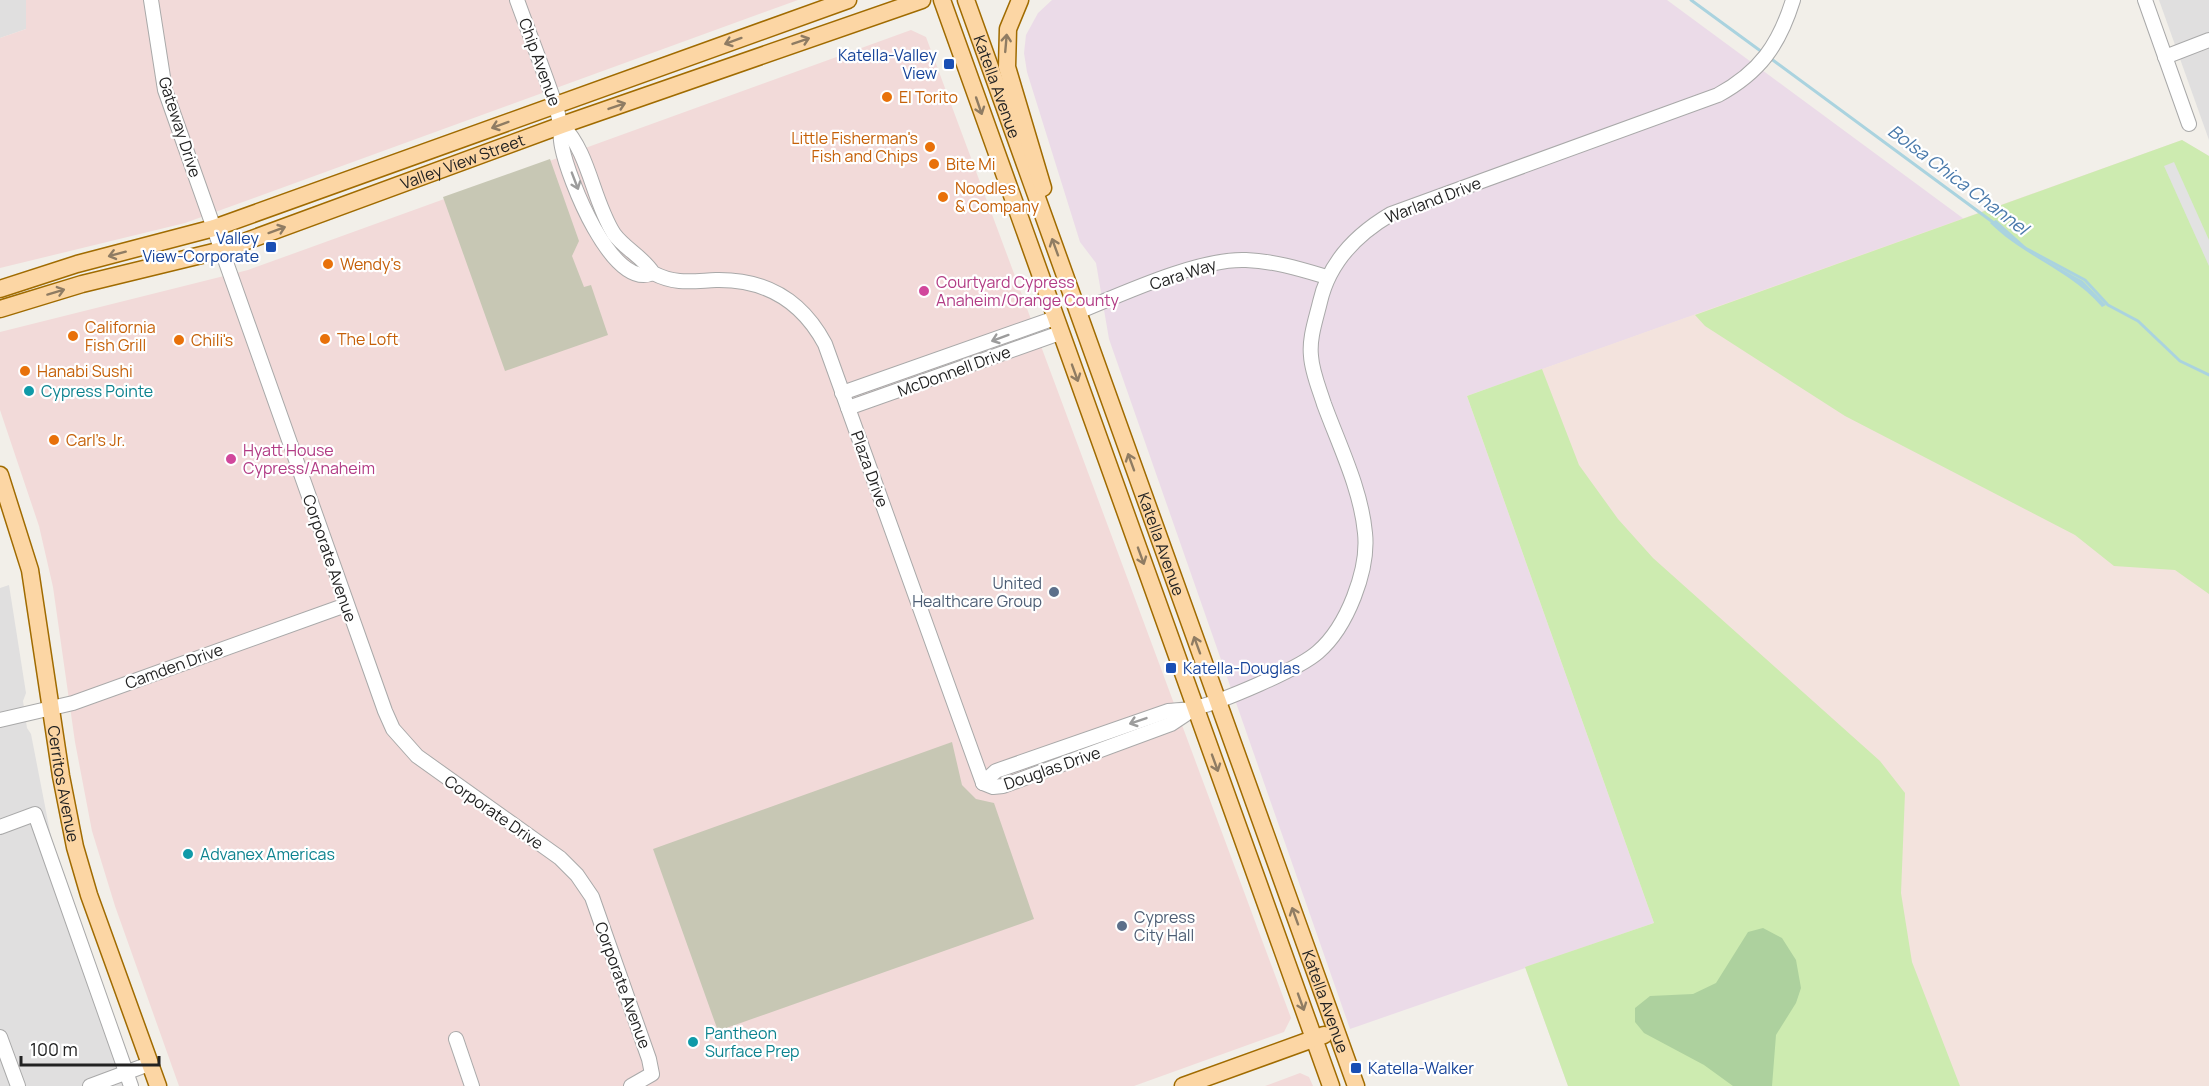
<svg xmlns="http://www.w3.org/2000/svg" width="2209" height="1086" viewBox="0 0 2209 1086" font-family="Manrope,sans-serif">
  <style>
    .residential { fill: #e0dfdf }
    .commercial { fill: #f2dad9 }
    .industrial { fill: #ebdbe8 }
    .military { fill: #f3e3dd }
    .construction { fill: #c7c7b4 }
    .grass { fill: #cdebb0 }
    .forest { fill: #add19e }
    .parking { fill: #e2e2e2 }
    .water { fill: #aad3df }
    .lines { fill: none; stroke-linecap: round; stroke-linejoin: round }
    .stream { stroke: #aad3df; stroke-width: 3 }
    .minor-casing { stroke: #a9a9a9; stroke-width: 16 }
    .major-casing { stroke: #a06b00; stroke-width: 19 }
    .minor { stroke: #fff; stroke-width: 14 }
    .major { stroke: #fcd6a4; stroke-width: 16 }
    .oneway { stroke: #8f7c63 }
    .oneway2 { stroke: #9c9c9c }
    .transit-dot { fill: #1a4fb4; stroke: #fff; stroke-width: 2 }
    .food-dot { fill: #e8710a; stroke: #fff; stroke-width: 2 }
    .hotel-dot { fill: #d1479c; stroke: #fff; stroke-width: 2 }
    .culture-dot { fill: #0f9aa8; stroke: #fff; stroke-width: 2 }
    .service-dot { fill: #5c6f8a; stroke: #fff; stroke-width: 2 }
    .labels { text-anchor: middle; stroke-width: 4.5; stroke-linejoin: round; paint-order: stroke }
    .transit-label { font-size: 16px; fill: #164399; stroke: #fff; text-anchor: end }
    .street-label { font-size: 16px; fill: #222; stroke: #fff }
    .food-label { font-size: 16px; fill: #c56008; stroke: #fff; text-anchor: start }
    .hotel-label { font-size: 16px; fill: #b23c85; stroke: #fff; text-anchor: start }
    .culture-label { font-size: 16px; fill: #0d838f; stroke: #fff; text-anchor: start }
    .service-label { font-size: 16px; fill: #4e5e75; stroke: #fff; text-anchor: end }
    .water-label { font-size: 18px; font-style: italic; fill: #4a7aab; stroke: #fff }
  </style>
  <rect width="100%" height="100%" fill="#f2efe9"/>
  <!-- residential -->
  <g class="residential">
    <path d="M0,0H26V29L0,38Z"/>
    <path d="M2159,0H2209V140Z"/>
    <path d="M9,585L26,693L23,701L27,728L31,734L52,842L138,1086H0V588Z"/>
  </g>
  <!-- commercial -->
  <g class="commercial">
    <path d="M26,0H798L185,223L0,268V38L26,29Z"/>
    <path d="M911,30L926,37L1291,1018L1284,1032L1134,1086H179L115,906L92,831L75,742L53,587L39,526L0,410V332L248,270Z"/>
    <path d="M1300,1073L1309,1077L1313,1086H1265Z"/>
  </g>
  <!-- industrial -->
  <path class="industrial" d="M1052,0H1667L1964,219L1467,396L1654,923L1350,1029L1109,339L1096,263L1080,242L1027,72L1024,53L1026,35L1038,13Z"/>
  <!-- military -->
  <path class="military" d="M2182,140L2209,156V1086H1568L1525,967L1654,923L1467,396Z"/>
  <!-- construction -->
  <g class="construction">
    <path d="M550,159L579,241L572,256L584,287L591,285L608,335L505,371L443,197Z"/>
    <path d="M952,742L962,785L976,799L994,803L1034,919L718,1031L653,849Z"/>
  </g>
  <!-- grass -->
  <g class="grass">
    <path d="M2182,140L2209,156V594L2175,570L2114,566L2075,535L1845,416L1705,326L1695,315Z"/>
    <path d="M1542,369L1579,465L1618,519L1653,558L1880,761L1905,793L1901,893L1912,962L1960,1086H1568L1525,967L1654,923L1467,396Z"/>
  </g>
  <!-- forest -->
  <path class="forest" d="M1763,928L1782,938L1796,960L1801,988L1796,1003L1776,1035L1772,1086H1733L1704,1065L1644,1033L1635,1022V1008L1650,996L1693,994L1716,983L1748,932Z"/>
  <!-- parking -->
  <path class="parking" d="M2174,162L2209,240V266L2164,166Z"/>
  <!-- water -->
  <path class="water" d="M1996,220L2034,254L2083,281L2106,305L2102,307C2072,271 2024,257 1990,223Z"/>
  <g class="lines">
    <!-- stream -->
    <g class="stream">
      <path d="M1691,0L1762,52"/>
      <path d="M1770,58L1994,223"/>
      <path d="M2025,248L2085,280L2108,305L2138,321L2180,361L2209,375"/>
    </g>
    <defs>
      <g id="minor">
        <path d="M151,0L165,90L385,711L393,729L417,756L560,858L577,875L592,897L649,1059L652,1074L631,1086"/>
        <path d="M517,0C530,36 544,71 556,107C562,124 559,133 562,147C568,178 612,291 653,273"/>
        <path d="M2145,0L2189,124"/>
        <path d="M2165,57L2209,40"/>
        <path d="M562,125C590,154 592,199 614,234C625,249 643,257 653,273C676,285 693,281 716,280C766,279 802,301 825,344L983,783"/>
        <path d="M1078,312C1122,294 1199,258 1246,260C1274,261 1300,269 1327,277"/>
        <path d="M842,393L1055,318"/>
        <path d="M848,408L1060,333"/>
        <path d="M0,720L73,703L346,605"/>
        <path d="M983,783L996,771L1168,711C1177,710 1186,710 1195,708C1221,702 1299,669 1318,652C1347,627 1369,570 1365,533C1361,489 1339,445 1324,404C1319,388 1312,372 1311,356C1309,338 1316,319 1320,302C1329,262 1357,234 1391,214L1718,95C1760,72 1779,45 1793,0"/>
        <path d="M983,783L993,787L1003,786L1171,724L1192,710"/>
        <path d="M0,827L35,814L131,1086"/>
        <path d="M0,1037L18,1086"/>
        <path d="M456,1039L472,1086"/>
        <path d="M90,1086L149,1064"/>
      </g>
      <g id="major">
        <path d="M942,0L1331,1086"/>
        <path id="s1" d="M966,0L1356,1086"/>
        <path d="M1020,0L1008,29L1007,67L1043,188"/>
        <path d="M0,289L77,264L214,228L848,0"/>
        <path id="s2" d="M0,309L82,284L222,250L562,125L922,0"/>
        <path id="s3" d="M0,475L30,570L61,776L75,847L89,895L158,1086"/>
        <path d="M1183,1086L1324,1035"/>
      </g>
    </defs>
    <!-- minor casing -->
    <use href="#minor" class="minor-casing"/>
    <!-- major casing -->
    <use href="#major" class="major-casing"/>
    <!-- minor -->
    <use href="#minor" class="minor"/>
    <!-- major -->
    <use href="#major" class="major"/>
  </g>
  <!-- one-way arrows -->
  <defs><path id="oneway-shaft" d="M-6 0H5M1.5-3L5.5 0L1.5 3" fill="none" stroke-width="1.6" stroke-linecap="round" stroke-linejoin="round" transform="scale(1.5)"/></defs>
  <g class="oneway">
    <use href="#oneway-shaft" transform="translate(733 41) rotate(160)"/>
    <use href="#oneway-shaft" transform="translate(801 41) rotate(-19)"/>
    <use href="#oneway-shaft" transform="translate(1006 43) rotate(-85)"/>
    <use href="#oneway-shaft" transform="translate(617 106) rotate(-19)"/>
    <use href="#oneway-shaft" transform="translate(979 106) rotate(71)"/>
    <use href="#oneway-shaft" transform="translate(500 125) rotate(160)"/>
    <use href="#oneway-shaft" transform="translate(277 230) rotate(-20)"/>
    <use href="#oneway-shaft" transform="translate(1055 247) rotate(-110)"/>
    <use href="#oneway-shaft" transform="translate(117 254) rotate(165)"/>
    <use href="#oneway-shaft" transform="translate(56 292) rotate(-17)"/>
    <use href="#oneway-shaft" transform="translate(1075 373) rotate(70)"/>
    <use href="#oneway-shaft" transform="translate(1131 462) rotate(-110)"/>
    <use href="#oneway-shaft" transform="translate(1141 556) rotate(70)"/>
    <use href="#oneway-shaft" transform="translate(1197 645) rotate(-110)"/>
    <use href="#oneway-shaft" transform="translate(1215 763) rotate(70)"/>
    <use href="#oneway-shaft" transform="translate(1295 916) rotate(-110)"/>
    <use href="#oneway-shaft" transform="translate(1301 1002) rotate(70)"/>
  </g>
  <g class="oneway2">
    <use href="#oneway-shaft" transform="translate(575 181) rotate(69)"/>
    <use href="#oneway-shaft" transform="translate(1000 338) rotate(160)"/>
    <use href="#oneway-shaft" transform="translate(1138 721) rotate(161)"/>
  </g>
  <!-- markers -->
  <g class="transit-dot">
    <rect x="943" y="58" width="12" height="12" rx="3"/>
    <rect x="265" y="241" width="12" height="12" rx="3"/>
    <rect x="1165" y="662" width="12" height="12" rx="3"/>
    <rect x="1350" y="1062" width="12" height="12" rx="3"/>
  </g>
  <g class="food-dot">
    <circle cx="887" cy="97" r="6"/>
    <circle cx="930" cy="147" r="6"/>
    <circle cx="934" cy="164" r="6"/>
    <circle cx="943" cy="197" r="6"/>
    <circle cx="328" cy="264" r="6"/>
    <circle cx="73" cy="336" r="6"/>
    <circle cx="325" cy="339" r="6"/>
    <circle cx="179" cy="340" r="6"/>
    <circle cx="25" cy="371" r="6"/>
    <circle cx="54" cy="440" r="6"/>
  </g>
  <g class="hotel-dot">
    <circle cx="924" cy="291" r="6"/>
    <circle cx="231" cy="459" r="6"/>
  </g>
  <g class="culture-dot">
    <circle cx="29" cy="391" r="6"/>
    <circle cx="188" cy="854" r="6"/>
    <circle cx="693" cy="1042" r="6"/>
  </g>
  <g class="service-dot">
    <circle cx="1054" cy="592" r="6"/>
    <circle cx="1122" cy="926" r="6"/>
  </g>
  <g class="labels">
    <!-- transit labels -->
    <g class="transit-label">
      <text x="937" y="61">Katella-Valley<tspan x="937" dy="18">View</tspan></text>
      <text x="259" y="244">Valley<tspan x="259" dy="18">View-Corporate</tspan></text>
      <text x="1183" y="674" text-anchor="start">Katella-Douglas</text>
      <text x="1368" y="1074" text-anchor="start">Katella-Walker</text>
    </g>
    <!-- street labels -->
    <g class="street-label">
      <text transform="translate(540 62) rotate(70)" y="6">Chip Avenue</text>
      <text dy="6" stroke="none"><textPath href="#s1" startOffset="92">Katella Avenue</textPath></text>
      <text transform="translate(180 127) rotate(72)" y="6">Gateway Drive</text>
      <text dy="6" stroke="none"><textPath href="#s2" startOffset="486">Valley View Street</textPath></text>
      <text transform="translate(1433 200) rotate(-21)" y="6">Warland Drive</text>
      <text transform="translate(1183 274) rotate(-18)" y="6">Cara Way</text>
      <text transform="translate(954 371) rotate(-20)" y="6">McDonnell Drive</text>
      <text transform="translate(870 469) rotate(70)" y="6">Plaza Drive</text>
      <text dy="6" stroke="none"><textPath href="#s1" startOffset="578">Katella Avenue</textPath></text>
      <text transform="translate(330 558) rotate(71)" y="6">Corporate Avenue</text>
      <text transform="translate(174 666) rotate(-20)" y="6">Camden Drive</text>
      <text transform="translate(1052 768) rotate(-19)" y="6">Douglas Drive</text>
      <text dy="6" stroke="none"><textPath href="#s3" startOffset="316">Cerritos Avenue</textPath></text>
      <text transform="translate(494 812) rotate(35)" y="6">Corporate Drive</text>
      <text transform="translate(623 985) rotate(70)" y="6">Corporate Avenue</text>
      <text dy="6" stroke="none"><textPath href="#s1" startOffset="1064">Katella Avenue</textPath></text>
    </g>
    <!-- food labels -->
    <g class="food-label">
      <text x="899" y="103">El Torito</text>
      <text x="918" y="144" text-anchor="end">Little Fisherman's<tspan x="918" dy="18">Fish and Chips</tspan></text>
      <text x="946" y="170">Bite Mi</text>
      <text x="955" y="194">Noodles<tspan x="955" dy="18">&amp; Company</tspan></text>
      <text x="340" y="270">Wendy's</text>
      <text x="85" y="333">California<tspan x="85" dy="18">Fish Grill</tspan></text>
      <text x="337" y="345">The Loft</text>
      <text x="191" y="346">Chili's</text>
      <text x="37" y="377">Hanabi Sushi</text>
      <text x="66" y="446">Carl's Jr.</text>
    </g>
    <!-- hotel labels -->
    <g class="hotel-label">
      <text x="936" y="288">Courtyard Cypress<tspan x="936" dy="18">Anaheim/Orange County</tspan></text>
      <text x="243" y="456">Hyatt House<tspan x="243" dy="18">Cypress/Anaheim</tspan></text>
    </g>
    <!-- culture labels -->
    <g class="culture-label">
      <text x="41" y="397">Cypress Pointe</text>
      <text x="200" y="860">Advanex Americas</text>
      <text x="705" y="1039">Pantheon<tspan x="705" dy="18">Surface Prep</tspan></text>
    </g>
    <!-- service labels -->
    <g class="service-label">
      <text x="1042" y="589">United<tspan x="1042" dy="18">Healthcare Group</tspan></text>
      <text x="1134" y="923" text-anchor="start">Cypress<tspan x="1134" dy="18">City Hall</tspan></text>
    </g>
    <!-- water labels -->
    <g class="water-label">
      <text transform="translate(1958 180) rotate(37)" y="6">Bolsa Chica Channel</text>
    </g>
  </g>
  <!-- scale -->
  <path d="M21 1056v9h138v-9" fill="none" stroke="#222222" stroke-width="3"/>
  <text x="30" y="1056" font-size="18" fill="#222222" stroke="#ffffff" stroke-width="4.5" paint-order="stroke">100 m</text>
</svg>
